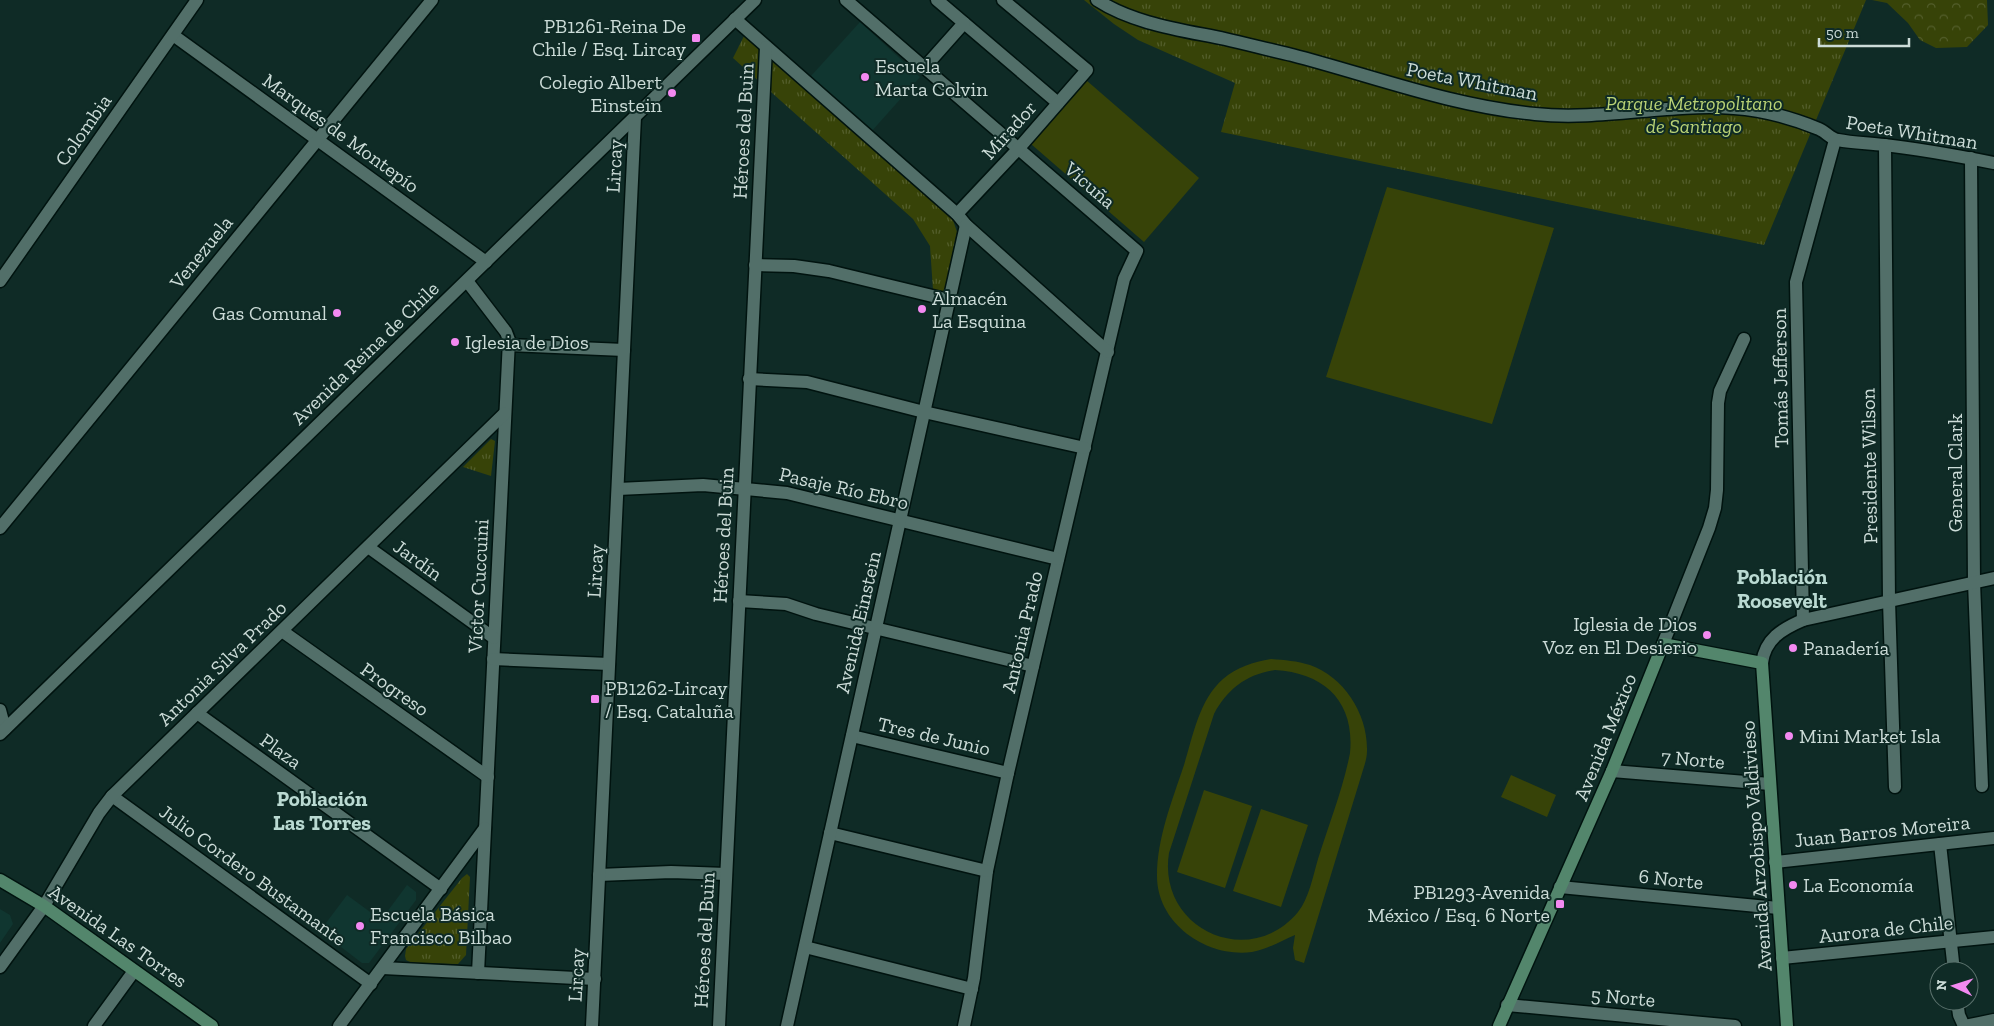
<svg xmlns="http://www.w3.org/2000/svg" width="1994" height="1026" viewBox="0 0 1994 1026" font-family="'Zilla Slab',serif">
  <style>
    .built { fill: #103630 }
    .grass { fill: url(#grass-tufts) }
    .forest { fill: url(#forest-crowns) }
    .garden { fill: #374308; fill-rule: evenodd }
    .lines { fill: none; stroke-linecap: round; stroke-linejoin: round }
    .street-casing { stroke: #00130f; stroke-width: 15 }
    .secondary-casing { stroke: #00130f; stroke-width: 15 }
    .street { stroke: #526f69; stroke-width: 12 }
    .secondary { stroke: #53866c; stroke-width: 12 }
    .poi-dot { fill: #f389f1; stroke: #0f2b26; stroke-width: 2 }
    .labels { text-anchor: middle; stroke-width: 4; stroke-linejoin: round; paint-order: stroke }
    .poi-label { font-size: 20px; fill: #ccdcd8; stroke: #0f2b26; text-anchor: start }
    .street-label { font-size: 20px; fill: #ccdcd8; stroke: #0f2b26 }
    .park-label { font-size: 20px; font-style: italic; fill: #b9d275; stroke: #0f2b26 }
    .neighbourhood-label { font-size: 21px; font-weight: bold; fill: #badad2; stroke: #0f2b26 }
  </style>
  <defs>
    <pattern id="grass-tufts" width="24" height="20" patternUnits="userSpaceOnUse" patternTransform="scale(1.25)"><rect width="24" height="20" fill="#374308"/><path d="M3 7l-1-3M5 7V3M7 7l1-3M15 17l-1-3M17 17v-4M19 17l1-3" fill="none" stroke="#535e2b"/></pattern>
    <pattern id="forest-crowns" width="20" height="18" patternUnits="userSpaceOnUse" patternTransform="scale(1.25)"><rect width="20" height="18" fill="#374308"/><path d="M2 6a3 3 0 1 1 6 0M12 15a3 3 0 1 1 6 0" fill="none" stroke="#535e2b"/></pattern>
  </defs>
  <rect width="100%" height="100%" fill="#0f2b26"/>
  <!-- built -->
  <g class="built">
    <path d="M860,22L920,77L871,132L811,76Z"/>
    <path d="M407,885L416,892V900L369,963H362L320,931L347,895L381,920Z"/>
    <path d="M0,909L10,915L13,924L0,943Z"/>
  </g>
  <!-- grass -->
  <g class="grass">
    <path d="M1084,0H1866L1764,245L1221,132L1235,83L1138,40L1114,24Z"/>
    <path d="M746,32L953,220L957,232L944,293L933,290L930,246L913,219L733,58Z"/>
    <path d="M491,439L495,441L491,476L463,467Z"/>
    <path d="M467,874L470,877L466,955L458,964L412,963L406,960L405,956L406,949L462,878Z"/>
  </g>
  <!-- forest -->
  <path class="forest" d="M1872,0H1987L1988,25L1967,47L1936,48L1920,40L1908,23L1887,3Z"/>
  <!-- garden -->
  <g class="garden">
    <path d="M1086,80L1199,178L1144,242L1031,144Z"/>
    <path d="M1387,187L1554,228L1492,424L1326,377Z"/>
    <path d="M1271,659C1285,660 1297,661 1310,665C1344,677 1368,714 1367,751C1367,757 1365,764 1363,770L1304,963L1295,960L1293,948L1295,935C1281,941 1268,949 1252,952C1207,958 1157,924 1157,876C1157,838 1172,801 1184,765C1193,736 1199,700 1223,679C1237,667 1253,662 1271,659ZM1275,670C1325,673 1355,702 1350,753C1343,789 1329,824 1318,859C1313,876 1309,898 1298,912C1249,971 1157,929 1169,853L1214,714C1227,689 1247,674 1275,670Z"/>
    <path d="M1511,775L1556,795L1547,817L1501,797Z"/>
    <path d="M1204,790L1252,806L1225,888L1177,872Z"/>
    <path d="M1261,809L1308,825L1281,907L1233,891Z"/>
  </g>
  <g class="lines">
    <defs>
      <g id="street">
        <path d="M846,0L1137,251L1124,279L1008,773L987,871L974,978L964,1026"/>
        <path d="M937,0L1058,103"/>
        <path d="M1097,0C1134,24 1182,30 1225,39C1247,44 1270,50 1292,55C1373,76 1451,106 1535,114C1601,121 1668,103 1734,108C1763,110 1792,118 1819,129C1826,132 1831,139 1838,140C1853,143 1869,143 1884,145C1921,149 1958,156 1994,163"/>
        <path d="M735,19L957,214L966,225L1108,352"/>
        <path d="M173,35L486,262"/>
        <path d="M924,68L964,23"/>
        <path d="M1885,145L1889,601L1895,787"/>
        <path d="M1971,158L1974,582L1982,786"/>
        <path d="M957,214L1019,148L1087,70L1003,0"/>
        <path d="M755,265L794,266L829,271L949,300"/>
        <path d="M0,281L197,0"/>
        <path d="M467,281L506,332L509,340L478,973"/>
        <path d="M509,345L624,350"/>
        <path d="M749,379L807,382L924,412L1085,448"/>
        <path d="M618,489L703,485L787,493L1058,559"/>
        <path d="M0,528L432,0"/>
        <path d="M368,547L494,638"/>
        <path d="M739,601L786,604L816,614L1033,666"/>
        <path d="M1803,620L1796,282L1835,140"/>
        <path d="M282,631L488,777"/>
        <path d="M1663,644L1709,528L1715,508L1717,490L1718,403L1720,391L1744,339"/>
        <path d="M493,659L609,664"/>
        <path d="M1762,663C1765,639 1782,629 1803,620L1994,578"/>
        <path d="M0,710L5,729"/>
        <path d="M197,713L441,889"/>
        <path d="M0,734L755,0"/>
        <path d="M852,736L1008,773"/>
        <path d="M1612,771L1770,784"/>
        <path d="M112,796L371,984"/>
        <path d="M830,833L987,871"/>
        <path d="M1940,844L1954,971"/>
        <path d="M1775,862L1994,838"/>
        <path d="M599,875L671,872L726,874"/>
        <path d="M1560,887L1778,908"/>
        <path d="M805,947L972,989"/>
        <path d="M1782,958L1994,937"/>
        <path d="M0,967L44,906L99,813L112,796L505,413"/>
        <path d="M383,968L595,979"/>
        <path d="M1957,1001L1959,1015L1964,1026"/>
        <path d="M1507,1005L1735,1026"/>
        <path d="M94,1026L134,971"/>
        <path d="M339,1026L485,828"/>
        <path d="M592,1026L635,117"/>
        <path d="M719,1026L766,47"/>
        <path d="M787,1026L966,225"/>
        <path d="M1965,1026L1994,1020"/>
      </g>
      <g id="secondary">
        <path d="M0,880L44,906L212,1026"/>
        <path d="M1499,1026L1612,771L1663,644L1762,663L1787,1026"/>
      </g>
    </defs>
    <!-- street casing -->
    <use href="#street" class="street-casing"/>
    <!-- secondary casing -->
    <use href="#secondary" class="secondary-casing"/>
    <!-- street -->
    <use href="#street" class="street"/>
    <!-- secondary -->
    <use href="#secondary" class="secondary"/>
  </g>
  <!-- markers -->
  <g class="poi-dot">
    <rect x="691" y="33" width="10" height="10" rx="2.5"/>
    <circle cx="865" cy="77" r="5"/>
    <circle cx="672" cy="93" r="5"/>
    <circle cx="922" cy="309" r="5"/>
    <circle cx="337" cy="313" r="5"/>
    <circle cx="455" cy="342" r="5"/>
    <circle cx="1707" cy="635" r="5"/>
    <circle cx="1793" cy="648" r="5"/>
    <rect x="590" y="694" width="10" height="10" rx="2.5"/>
    <circle cx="1789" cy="736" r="5"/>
    <circle cx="1793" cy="885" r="5"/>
    <rect x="1555" y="899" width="10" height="10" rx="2.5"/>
    <circle cx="360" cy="926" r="5"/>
  </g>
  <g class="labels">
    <!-- poi labels -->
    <g class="poi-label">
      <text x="686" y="33" text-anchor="end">PB1261-Reina De<tspan x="686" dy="23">Chile / Esq. Lircay</tspan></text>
      <text x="875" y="73">Escuela<tspan x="875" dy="23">Marta Colvin</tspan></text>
      <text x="662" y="89" text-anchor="end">Colegio Albert<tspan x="662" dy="23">Einstein</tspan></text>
      <text x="932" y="305">Almacén<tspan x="932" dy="23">La Esquina</tspan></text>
      <text x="327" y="320" text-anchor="end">Gas Comunal</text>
      <text x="465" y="349">Iglesia de Dios</text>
      <text x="1697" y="631" text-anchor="end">Iglesia de Dios<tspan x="1697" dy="23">Voz en El Desierio</tspan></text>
      <text x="1803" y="655">Panadería</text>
      <text x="605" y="695">PB1262-Lircay<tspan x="605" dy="23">/ Esq. Cataluña</tspan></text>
      <text x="1799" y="743">Mini Market Isla</text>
      <text x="1803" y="892">La Economía</text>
      <text x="1550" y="899" text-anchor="end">PB1293-Avenida<tspan x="1550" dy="23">México / Esq. 6 Norte</tspan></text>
      <text x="370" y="921">Escuela Básica<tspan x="370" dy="23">Francisco Bilbao</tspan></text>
    </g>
    <!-- street labels -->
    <g class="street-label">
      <text transform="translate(1472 81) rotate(11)" y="7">Poeta Whitman</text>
      <text transform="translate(83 130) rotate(-55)" y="7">Colombia</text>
      <text transform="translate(1009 130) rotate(-48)" y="7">Mirador</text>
      <text transform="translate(743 131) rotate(-87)" y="7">Héroes del Buin</text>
      <text transform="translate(1912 132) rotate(9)" y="7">Poeta Whitman</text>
      <text transform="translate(341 133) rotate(36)" y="7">Marqués de Montepío</text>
      <text transform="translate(614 166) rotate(-87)" y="7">Lircay</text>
      <text transform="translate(1090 185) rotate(41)" y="7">Vicuña</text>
      <text transform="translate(201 252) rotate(-51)" y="7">Venezuela</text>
      <text transform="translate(365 353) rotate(-44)" y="7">Avenida Reina de Chile</text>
      <text transform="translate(1780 378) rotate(-91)" y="7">Tomás Jefferson</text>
      <text transform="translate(1869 466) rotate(-91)" y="7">Presidente Wilson</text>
      <text transform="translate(1955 473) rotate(-90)" y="7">General Clark</text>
      <text transform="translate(844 488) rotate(13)" y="7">Pasaje Río Ebro</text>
      <text transform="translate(723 535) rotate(-87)" y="7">Héroes del Buin</text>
      <text transform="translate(418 560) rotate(36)" y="7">Jardín</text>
      <text transform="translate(595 571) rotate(-87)" y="7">Lircay</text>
      <text transform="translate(478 586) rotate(-87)" y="7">Víctor Cuccuini</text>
      <text transform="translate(858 622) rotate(-77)" y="7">Avenida Einstein</text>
      <text transform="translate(1022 632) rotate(-77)" y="7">Antonia Prado</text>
      <text transform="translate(222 663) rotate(-44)" y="7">Antonia Silva Prado</text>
      <text transform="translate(395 689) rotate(35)" y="7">Progreso</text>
      <text transform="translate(934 736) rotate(13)" y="7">Tres de Junio</text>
      <text transform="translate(1605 737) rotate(-68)" y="7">Avenida México</text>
      <text transform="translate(281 751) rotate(36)" y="7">Plaza</text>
      <text transform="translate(1693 759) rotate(5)" y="7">7 Norte</text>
      <text transform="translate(1882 831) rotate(-6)" y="7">Juan Barros Moreira</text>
      <text transform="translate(1756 846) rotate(-94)" y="7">Avenida Arzobispo Valdivieso</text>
      <text transform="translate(253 875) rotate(36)" y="7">Julio Cordero Bustamante</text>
      <text transform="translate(1671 879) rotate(6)" y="7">6 Norte</text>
      <text transform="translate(1886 929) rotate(-6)" y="7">Aurora de Chile</text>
      <text transform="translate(118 936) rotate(35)" y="7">Avenida Las Torres</text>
      <text transform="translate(704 940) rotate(-87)" y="7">Héroes del Buin</text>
      <text transform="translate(576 975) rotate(-87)" y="7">Lircay</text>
      <text transform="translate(1623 997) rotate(5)" y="7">5 Norte</text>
    </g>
    <!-- park labels -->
    <g class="park-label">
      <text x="1694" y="110">Parque Metropolitano<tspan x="1694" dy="23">de Santiago</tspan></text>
    </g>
    <!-- neighbourhood labels -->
    <g class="neighbourhood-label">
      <text x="1782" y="584">Población<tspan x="1782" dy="24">Roosevelt</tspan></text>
      <text x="322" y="806">Población<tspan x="322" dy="24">Las Torres</tspan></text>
    </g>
  </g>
  <!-- north arrow -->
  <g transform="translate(1954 986) rotate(274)"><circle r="24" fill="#0f2b26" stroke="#5b726d"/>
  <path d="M0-4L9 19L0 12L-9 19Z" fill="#f389f1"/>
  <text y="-8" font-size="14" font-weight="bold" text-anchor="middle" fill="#ccdcd8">N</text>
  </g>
  <!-- scale -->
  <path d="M1819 38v8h90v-8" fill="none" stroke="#ccdcd8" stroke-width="2.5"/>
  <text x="1826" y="38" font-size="15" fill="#ccdcd8" stroke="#0f2b26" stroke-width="4" paint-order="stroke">50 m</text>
</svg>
